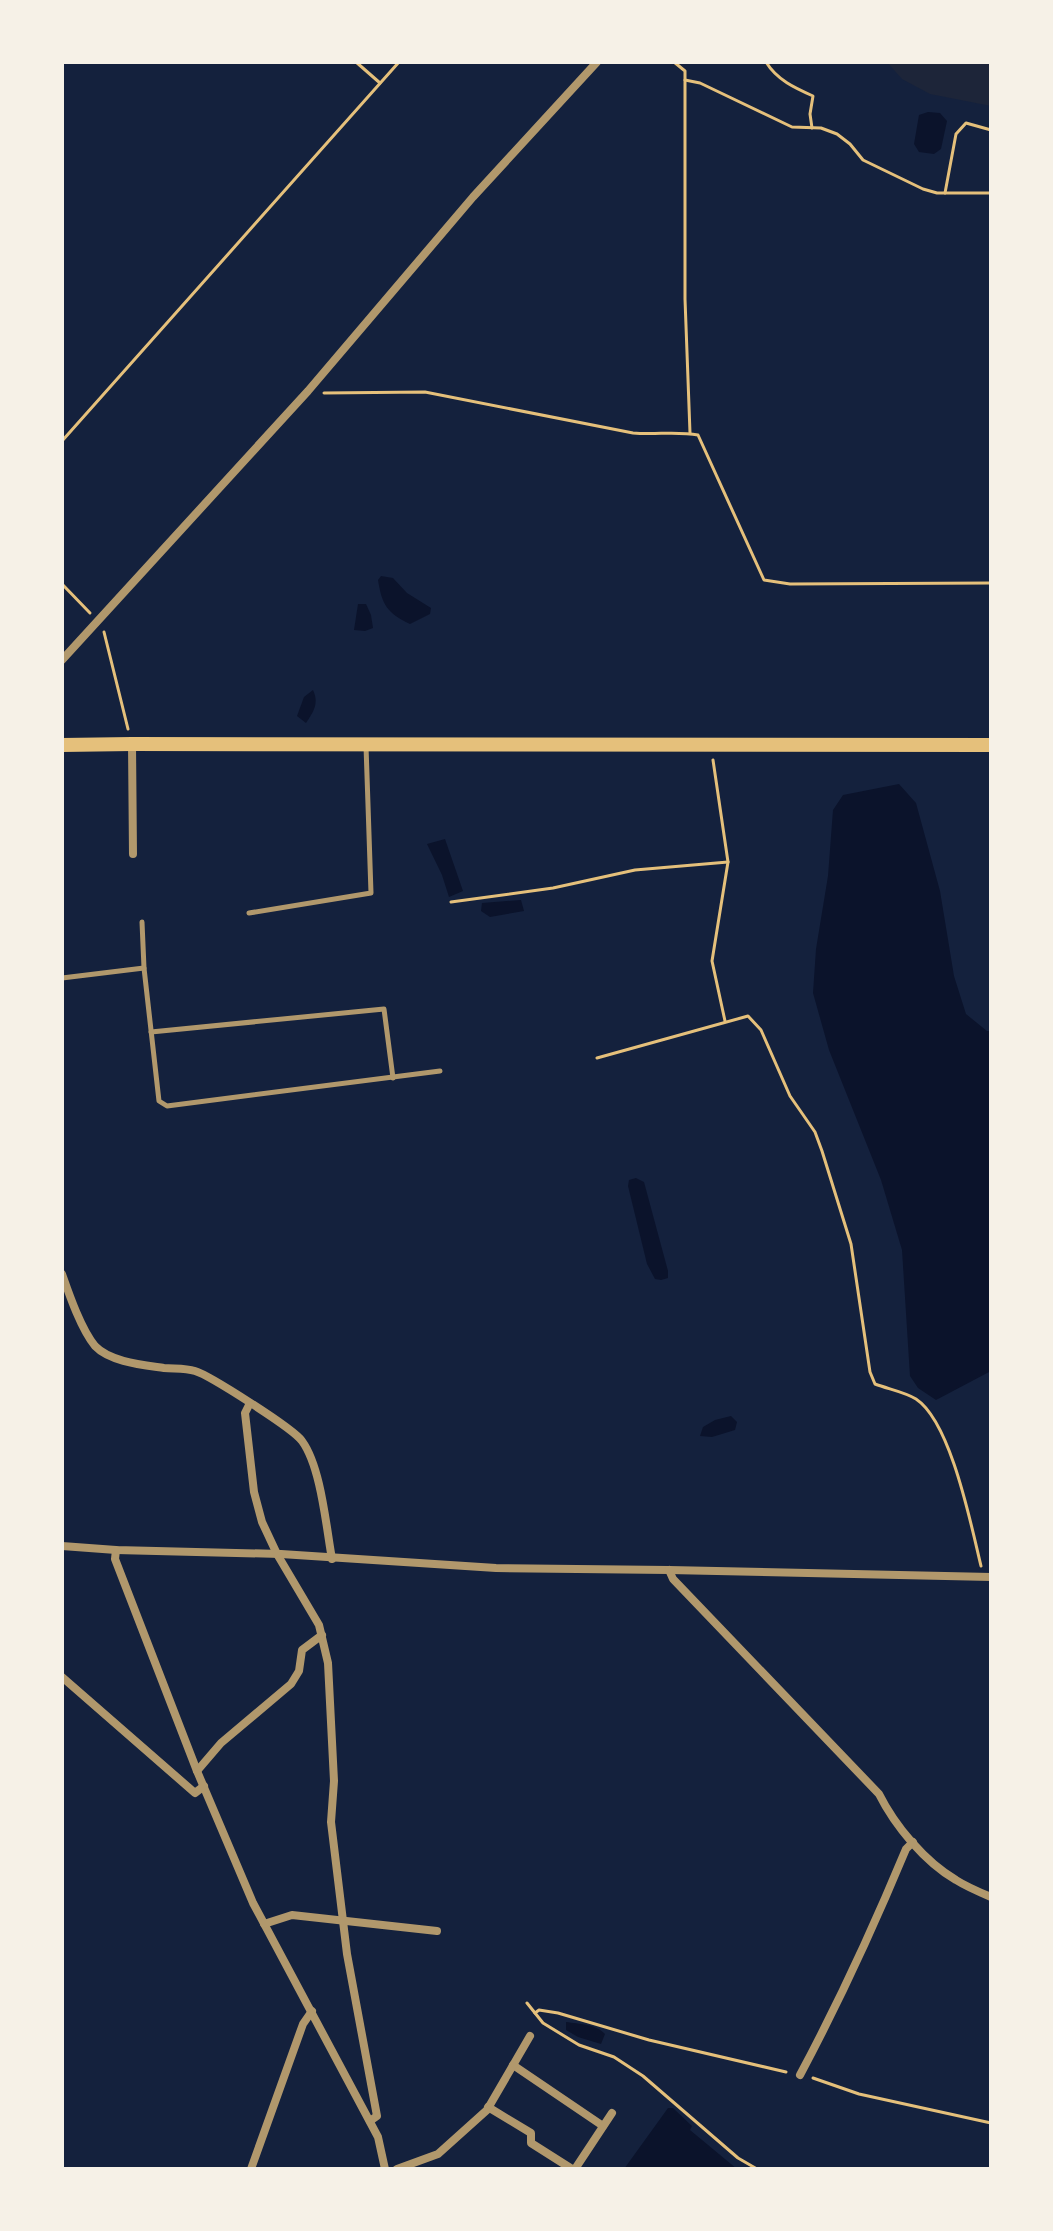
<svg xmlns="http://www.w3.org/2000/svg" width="1053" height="2231" viewBox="0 0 1053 2231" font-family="'DM Sans',sans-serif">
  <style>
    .green { fill: #1d2539 }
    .water { fill: #0b132b }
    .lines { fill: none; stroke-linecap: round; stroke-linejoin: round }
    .path { stroke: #e5c07b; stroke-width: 3 }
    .service { stroke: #b1986c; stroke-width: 5 }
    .minor { stroke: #b1986c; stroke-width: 8 }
    .secondary { stroke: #e5c07b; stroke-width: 14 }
  </style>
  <rect width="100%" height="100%" fill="#14213d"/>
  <!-- green -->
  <path class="green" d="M887,62H991V106L930,94L902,79Z"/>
  <!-- water -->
  <g class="water">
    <path d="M928,112L940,113L947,121L941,149L934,154L919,152L914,144L919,115Z"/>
    <path d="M381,576L393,578L407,593L431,608L430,614L410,624C387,613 382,605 378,580Z"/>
    <path d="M358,604H366L371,615L373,628L365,631L354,630Z"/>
    <path d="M313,690C319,703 314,711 306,723L297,716L304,697Z"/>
    <path d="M899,784L916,803L940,891L954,976L966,1014L987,1031H991V1371L936,1400L918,1388L910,1376L902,1250L881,1180L829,1050L813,993L816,949L828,876L833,810L843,795Z"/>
    <path d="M445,839L463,891L449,897L442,875L427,844Z"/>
    <path d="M521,900L524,911L490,917L481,911L482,903Z"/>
    <path d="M636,1178L644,1182L668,1271V1278L661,1280L655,1279L647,1264L628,1186L629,1180Z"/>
    <path d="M731,1416L737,1422L735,1430L712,1437L700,1436L703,1427L715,1420Z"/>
    <path d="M566,2022C579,2024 596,2024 605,2034L601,2044L578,2037L566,2030Z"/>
    <path d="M668,2108H673L692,2126L690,2130L737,2169H624Z"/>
  </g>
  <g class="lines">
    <!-- path -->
    <g class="path">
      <path d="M356,62L380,83"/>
      <path d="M674,62L685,71V299L690,433"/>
      <path d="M766,62C777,80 795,88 813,96L810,114L812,128"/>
      <path d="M685,80L700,83L792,127L821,128L837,134L850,144L863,160L923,189L937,193H991"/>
      <path d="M945,193L956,134L966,123L991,130"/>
      <path d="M324,393L425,392L633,433C655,435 677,431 698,435L764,580L790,584L991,583"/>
      <path d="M62,441L399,62"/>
      <path d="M62,584L90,613"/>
      <path d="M104,632L128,729"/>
      <path d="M713,760L728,862L712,961L725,1021"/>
      <path d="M451,902L553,888L635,870L728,862"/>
      <path d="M597,1058L748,1016L761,1030L790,1096L815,1132L822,1151L851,1244L870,1372L875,1384C888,1389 905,1392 916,1399C951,1422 971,1525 981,1566"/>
      <path d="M527,2003L543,2023L579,2045L614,2057L643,2076L738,2158L757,2169"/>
      <path d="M535,2013L539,2010L558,2013L649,2040L786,2072"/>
      <path d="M813,2078L859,2094L991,2123"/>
    </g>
    <!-- service -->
    <g class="service">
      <path d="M249,913L371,893L366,746"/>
      <path d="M142,922L144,968L159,1101L167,1106L440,1071"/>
      <path d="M62,978L144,968"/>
      <path d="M151,1032L384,1009L393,1078"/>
    </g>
    <!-- minor -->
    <g class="minor">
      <path d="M62,660L308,391L473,197L597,62"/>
      <path d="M132,744L133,854"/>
      <path d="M62,1274C69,1294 81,1329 95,1346C110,1362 144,1365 164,1368C174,1369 185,1368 195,1371C209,1375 294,1429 302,1441C321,1467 326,1526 332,1559"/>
      <path d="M250,1403L245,1413L254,1492L262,1522L277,1554L319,1625L328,1663L334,1781L331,1822L347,1954L377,2116L370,2121"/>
      <path d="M62,1546L116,1550L281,1554L496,1568L669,1570L991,1577"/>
      <path d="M116,1550L115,1559L197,1771L253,1903L378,2137L385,2169"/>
      <path d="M669,1570L673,1579L879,1794C895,1826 925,1862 956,1880C967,1887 979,1892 991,1897"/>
      <path d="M62,1677L195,1793L204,1786"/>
      <path d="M197,1771L221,1743L291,1684L299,1671L302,1650L322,1635"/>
      <path d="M264,1924L292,1915L437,1931"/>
      <path d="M513,2065L603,2126"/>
      <path d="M800,2075C839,2002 874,1926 906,1849L913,1842"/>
      <path d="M488,2107L531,2133V2143L572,2169"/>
      <path d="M251,2169L303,2024L312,2011"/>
      <path d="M397,2169L438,2154L487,2110L530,2036"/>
      <path d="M575,2169L612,2113"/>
    </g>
    <!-- secondary -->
    <path class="secondary" d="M62,745L132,744L991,745"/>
  </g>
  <!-- border -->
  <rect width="1053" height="2231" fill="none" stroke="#f6f1e7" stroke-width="128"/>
</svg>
